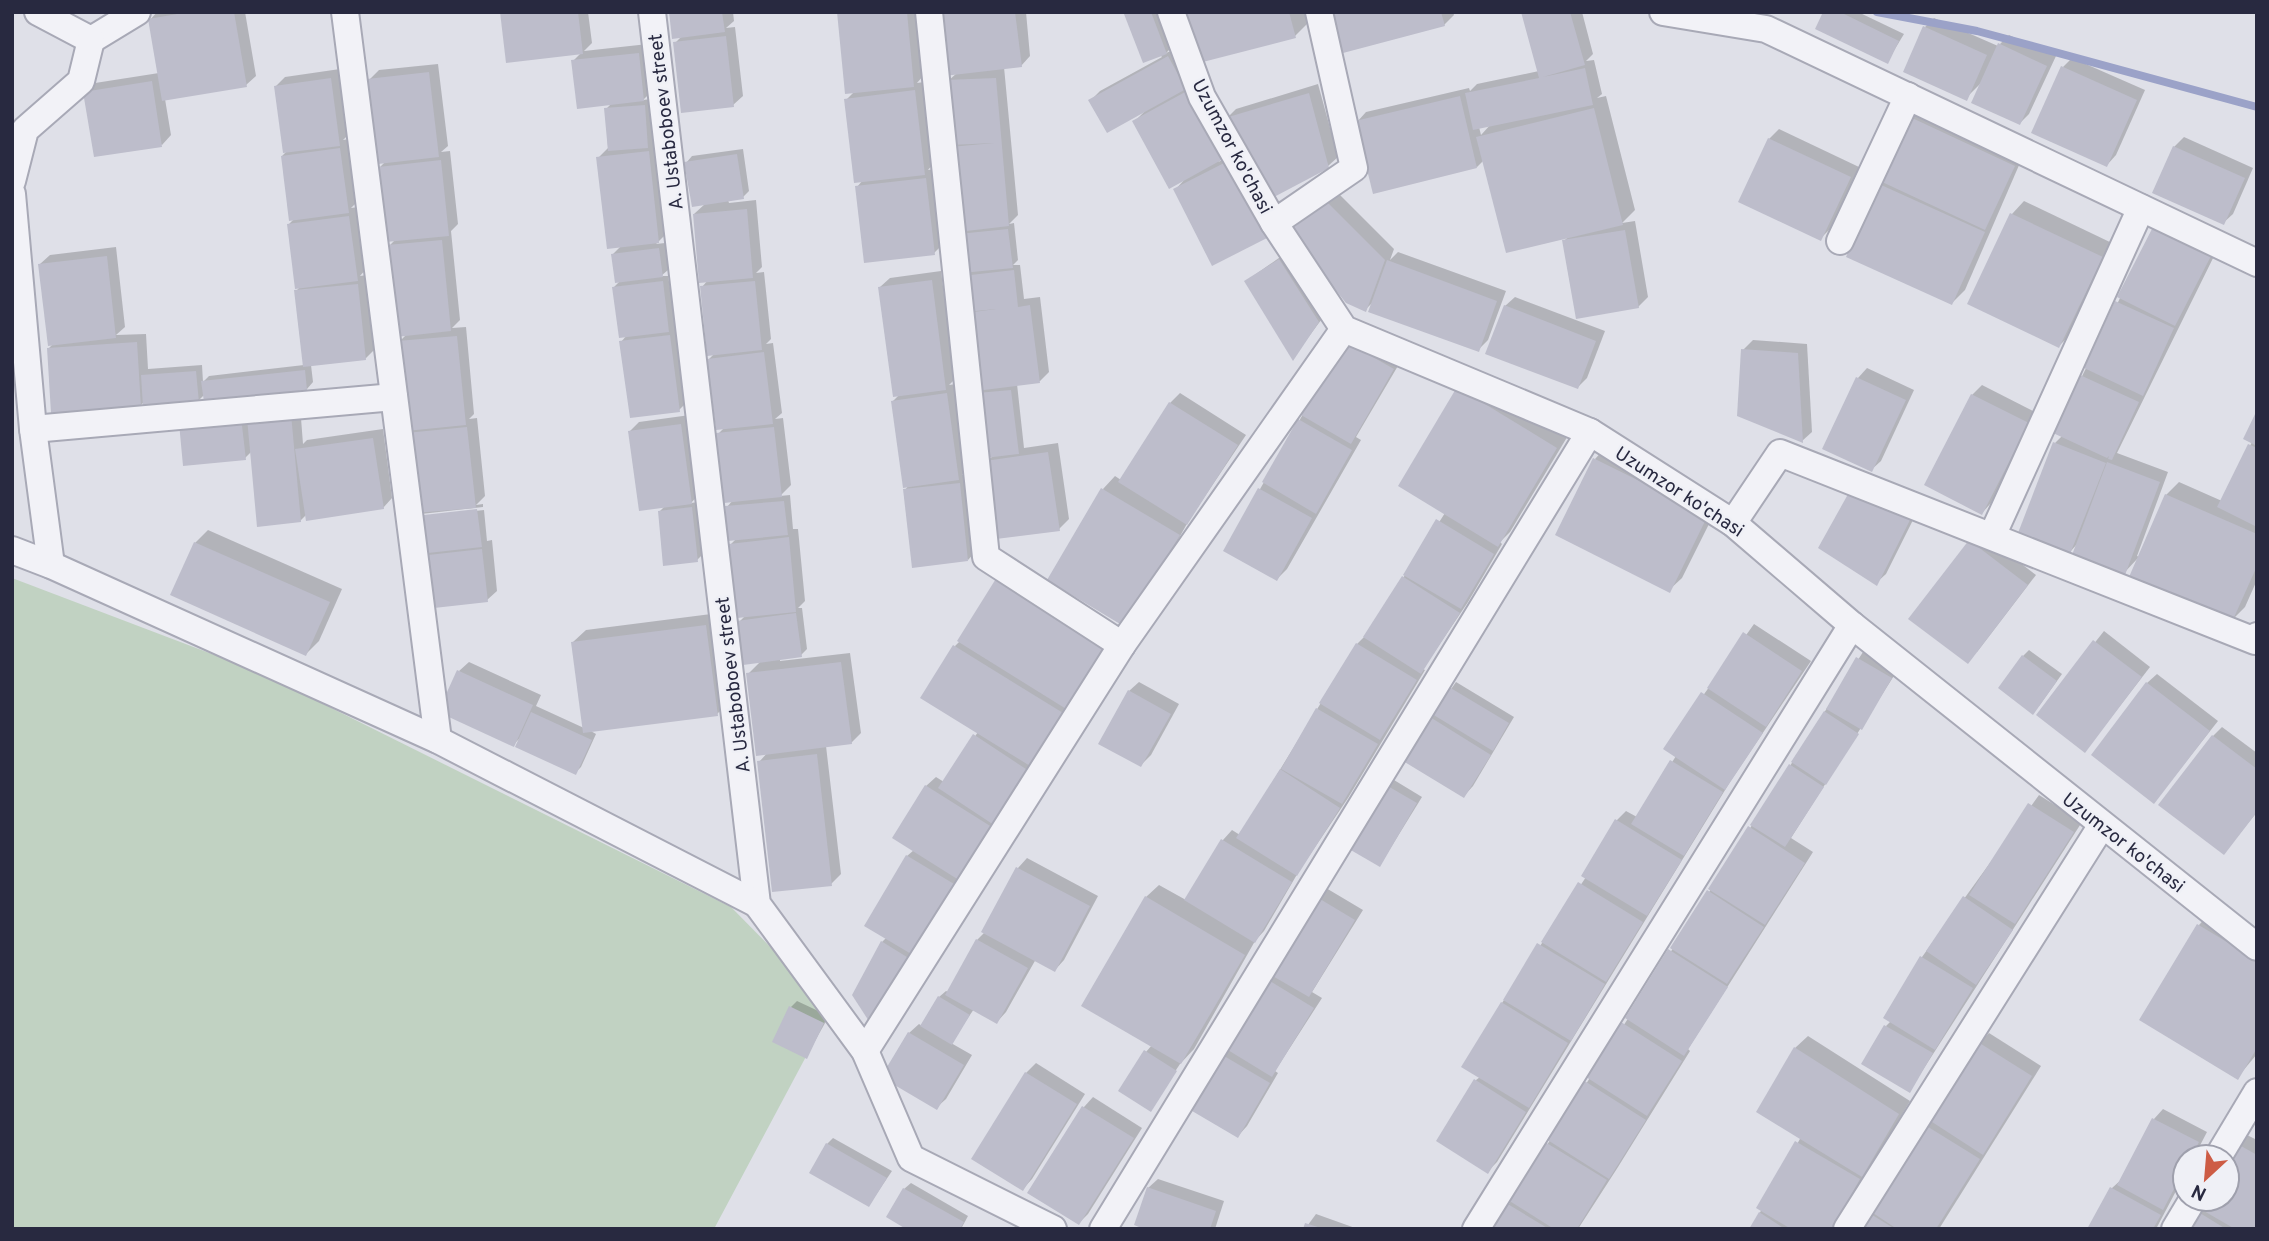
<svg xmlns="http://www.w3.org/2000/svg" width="2269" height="1241" viewBox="0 0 2269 1241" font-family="Overpass,sans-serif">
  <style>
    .green { fill: #c1d2c2 }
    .shadow { fill: #0003; fill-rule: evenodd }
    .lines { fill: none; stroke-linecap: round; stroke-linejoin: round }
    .stream { stroke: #9ba2c8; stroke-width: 8 }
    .building { fill: #bdbdcb }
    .street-casing { stroke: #a8a9b6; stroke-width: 30 }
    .street { stroke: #f2f2f7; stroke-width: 26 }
    .labels { text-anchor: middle; stroke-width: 5; stroke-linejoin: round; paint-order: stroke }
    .street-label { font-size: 19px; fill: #282940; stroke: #eff0f6 }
  </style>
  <rect width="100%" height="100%" fill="#dfe0e8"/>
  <!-- green -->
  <path class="green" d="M12,578L259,672L731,907L786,963L825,1021L714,1229H12Z"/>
  <!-- shadow -->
  <g class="shadow">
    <path d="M157,12H245L256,76L246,85L165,99L171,135L162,145L85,93L95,83L159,73L150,20Z"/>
    <path d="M502,12H588L592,43L584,51L648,44L653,90L643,100L651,99L668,232L656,244L665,243L668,270L661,276H668L689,400L679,410L621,342L627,335L614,287L620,281L613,254L622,245L598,158L608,148L606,109L612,103L573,61L581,53Z"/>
    <path d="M670,12H733L734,21L726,28L735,27L743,96L733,105L675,43L682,36Z"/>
    <path d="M838,12H917L923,76L917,83L924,82L934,163L928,170L935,169L944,243L934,253L857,187L863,180L846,100L854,92Z"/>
    <path d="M938,12H1026L1030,56L1021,66L1004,67L1018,215L1009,224L1014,223L1018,260L1013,265H1020L1024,299L1040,297L1049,372L1040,381L1017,384L1024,448L1058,443L1069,519L1059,529L987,461L993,456L979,394L985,388L964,271L948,81L957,73Z"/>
    <path d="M1129,12H1159L1173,46L1166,53L1178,48L1233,147L1218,162L1238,153L1276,227L1266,237L1175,190L1185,179L1134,122L1145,111L1091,100L1100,91L1162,57L1126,15Z"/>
    <path d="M1183,12H1305L1308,23L1295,36Z"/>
    <path d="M1334,12H1453L1454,15L1444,25Z"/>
    <path d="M1523,12H1582L1593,54L1586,61L1594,60L1602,94L1597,98L1606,96L1635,210L1622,223L1635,221L1648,297L1638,307L1564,241L1569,236L1484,160L1477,167L1357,122L1366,112L1469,88L1470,91L1477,84L1539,71ZM1491,124L1481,135L1479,127Z"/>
    <path d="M1825,12H1858L1904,34L1887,62Z"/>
    <path d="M1934,18L1998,46L2009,35L2056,56L2029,114L2020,123L1980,84L1966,98L1925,27Z"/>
    <path d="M2072,58L2145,90L2116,155L2107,165L2063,67Z"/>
    <path d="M438,64L448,146L441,152L450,151L458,224L451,231L460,320L452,328L466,327L474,414L469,419L477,418L485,496L476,505L483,504V507L421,514V517L484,510L487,541L492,540L497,591L487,600L427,607L408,434L414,429L399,342L407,334L389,246L395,240L380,167L386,161L369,80L379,70Z"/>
    <path d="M340,69L349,134L343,140L349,139L357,202L351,208L358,207L366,269L360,276L367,275L375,349L365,359L311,365L313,382L307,389L205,394L198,401L144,402L140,406L49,348L54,343L40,264L50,255L116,247L125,327L116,335L146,334L148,369L202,365L203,382L209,376L304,365L296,291L301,286L289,224L295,218L282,156L288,150L276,86L285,77Z"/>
    <path d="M1318,84L1338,157L1328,166L1227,118L1236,109Z"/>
    <path d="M1921,109L2023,156L1965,290L1952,303L1880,185L1912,118Z"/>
    <path d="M1779,129L1859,167L1830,229L1820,239L1769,139Z"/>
    <path d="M2184,137L2253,168L2233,214L2223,223L2154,192L2174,147Z"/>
    <path d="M743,149L749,191L743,197L728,200L729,203L756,200L762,267L756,273L764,272L771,339L766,344L773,343L782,413L775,419L783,418L791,485L780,496L790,495L793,529H798L805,601L798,608H802L807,649L801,655L780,658V661L850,653L861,733L851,743L826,746L841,874L831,884L759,762L768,752L748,674L761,661L739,622L745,616L731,544L737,538L727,507L733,500L718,434L724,428L709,359L715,353L702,287L708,280L694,214L706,203L686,163L692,156Z"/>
    <path d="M1338,193L1394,249L1390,260L1398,252L1506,291L1488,340L1478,350L1374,301L1365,310L1292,231Z"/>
    <path d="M2024,201L2114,244L2072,333L2059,346L1969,303L2012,214Z"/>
    <path d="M2154,228L2219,246L2117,453L2168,472L2137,556L2139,557L2166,495L2179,482L2222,501L2252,442L2257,414V580L2245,607L2232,620L2138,558L2124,573L2078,543L2070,552L2055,443L2062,436L2055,432Z"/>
    <path d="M1289,251L1327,312L1293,358L1246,281Z"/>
    <path d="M941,271L955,379L949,385L956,384L968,468L962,475L969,474L977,550L968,560L905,490L909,485L893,401L899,395L880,287L890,278Z"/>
    <path d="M1515,297L1605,331L1587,378L1578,387L1505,306Z"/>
    <path d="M1753,340L1807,344L1812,432L1802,441L1743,350Z"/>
    <path d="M1345,341L1402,359L1356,437L1361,440L1287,569L1277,579L1225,550Z"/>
    <path d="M1867,368L1914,390L1881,461L1871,470L1824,448L1858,378Z"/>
    <path d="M1982,385L2037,413L1991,503L1982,513L1972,395Z"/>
    <path d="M1459,388L1569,434L1510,532L1500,542L1502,544L1468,602L1423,669L1425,670L1348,798L1299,871L1264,931L1255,941L1194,1049L1180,1064L1150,1109L1146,1052L1152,1045L1146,897L1159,885L1186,900L1223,840L1232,830L1240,835L1357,644L1367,634L1445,513Z"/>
    <path d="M1180,393L1246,435L1189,520L1138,612L1103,489L1115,476L1121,480L1170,403Z"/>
    <path d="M300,405L303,444L307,440L383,429L392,498L383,508L307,514L300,521L252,451L245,458L185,464L258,409Z"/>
    <path d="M690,415L701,492L691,503L698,502L703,554L697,560L659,512L665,506L629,432L639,422Z"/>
    <path d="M1607,446L1720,502L1682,578L1669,590L1595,459Z"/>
    <path d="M1921,504L1886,574L1876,583L1821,547Z"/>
    <path d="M208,530L342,589L319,641L306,654L172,594L195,543Z"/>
    <path d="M1980,532L2036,575L1977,652L1911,619Z"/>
    <path d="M719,613L730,701L717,714L589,730L596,734L581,767L575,773L522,736L513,745L459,671L469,662L541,695L536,706L584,728L573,642L586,630Z"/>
    <path d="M1754,624L1811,661L1730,782L1497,1162L1488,1171L1476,1080L1480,1077L1502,1003L1586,877L1617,820L1626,811L1637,817L1676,756L1665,749Z"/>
    <path d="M2104,631L2150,667L2085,751L2038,715Z"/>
    <path d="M960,641L1080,702L880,1021L882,942L887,937L907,856L914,850L926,786L936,777L944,782L978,732L955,646Z"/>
    <path d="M2029,650L2062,674L2039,706L2023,656Z"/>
    <path d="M1863,652L1897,671L1791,838L1813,852L1688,1049L1690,1051L1618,1167L1578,1229H1493Z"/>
    <path d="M2157,674L2218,721L2154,802L2147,683Z"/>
    <path d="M1139,682L1179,704L1151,755L1141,765L1129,691Z"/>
    <path d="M1456,682L1514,717L1473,786L1464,796L1431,718Z"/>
    <path d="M2222,727L2257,753V812L2224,853L2213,736Z"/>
    <path d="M1394,780L1422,797L1380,865L1388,786Z"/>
    <path d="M2039,795L2082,822L1910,1090L1886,1026L1891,1021L1885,1017L1922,957Z"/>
    <path d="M1027,858L1098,896L1064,960L1055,970L1036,959L1006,1012L997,1022L974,1009L951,1043L972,1055L946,1099L936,1108L909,1033L919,1024L922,1026L939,997L946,991L948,992L977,940L985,932L1018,868Z"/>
    <path d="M1326,888L1363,910L1312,992L1322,998L1275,1071L1278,1073L1247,1126L1238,1136L1189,1108Z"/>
    <path d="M2211,912L2257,940V1054L2237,1078L2199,925Z"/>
    <path d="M797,1001L829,1016L806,1057L791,1007Z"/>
    <path d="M1989,1033L2041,1066L1939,1229H1861L1979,1043Z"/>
    <path d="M1808,1036L1910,1101L1834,1229H1751L1801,1137L1795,1048Z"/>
    <path d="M1036,1063L1085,1094L1032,1179L1023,1189L1026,1073Z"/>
    <path d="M1093,1097L1142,1128L1088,1214L1079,1223L1030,1192L1084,1107Z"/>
    <path d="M2163,1109L2207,1132L2194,1157H2185V1174L2156,1229H2089L2112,1188L2122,1179L2154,1119Z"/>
    <path d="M2245,1134L2257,1140V1229H2186L2196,1211L2227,1199V1159Z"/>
    <path d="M833,1138L892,1171L869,1205L827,1144Z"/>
    <path d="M1158,1179L1224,1201L1215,1229H1150L1148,1188Z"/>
    <path d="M911,1183L968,1216L961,1229H909L904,1189Z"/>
    <path d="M1316,1214L1358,1229H1305Z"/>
  </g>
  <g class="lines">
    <!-- stream -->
    <path class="stream" d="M1877,12L1977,31L2257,107"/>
  </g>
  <!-- building -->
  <g class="building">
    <path d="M189,12H234L247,87L162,101L148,19Z"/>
    <path d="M500,12H578L583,54L506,63Z"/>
    <path d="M669,12H722L725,32L672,39Z"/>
    <path d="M837,12H907L914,87L845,94Z"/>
    <path d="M937,12H1015L1022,67L944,76Z"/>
    <path d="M1130,12H1151L1167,54L1143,63L1124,14Z"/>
    <path d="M1181,12H1289L1296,38L1195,64Z"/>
    <path d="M1332,12H1441L1445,26L1343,53Z"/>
    <path d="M1521,12H1570L1585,65L1543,77L1585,68L1593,105L1473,130L1465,93L1539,78Z"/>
    <path d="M1823,12H1840L1899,41L1888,64L1815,29Z"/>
    <path d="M1923,26L1987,55L1967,101L1903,72Z"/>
    <path d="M726,36L734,107L681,113L673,42Z"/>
    <path d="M1998,43L2047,66L2020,125L1971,103Z"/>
    <path d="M639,53L644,101L577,109L571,60Z"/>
    <path d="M1168,56L1186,89L1107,133L1088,100Z"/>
    <path d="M2061,66L2137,100L2107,167L2031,133Z"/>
    <path d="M429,72L439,157L378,164L367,79Z"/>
    <path d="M331,78L340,146L283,153L274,86Z"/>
    <path d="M996,78L1009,226L958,232L950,147L994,143L950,145L946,80Z"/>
    <path d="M152,81L162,147L94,157L83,92Z"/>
    <path d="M915,90L925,175L854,183L844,99Z"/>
    <path d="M1187,91L1225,158L1169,189L1132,121Z"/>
    <path d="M1309,93L1329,168L1274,197L1225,118Z"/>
    <path d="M1460,96L1477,168L1373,194L1355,121Z"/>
    <path d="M645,105L648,148L608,151L604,108Z"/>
    <path d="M1594,108L1623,225L1506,253L1476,137Z"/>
    <path d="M1910,117L2015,166L1985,230L1880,181Z"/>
    <path d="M1768,138L1851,177L1821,241L1738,202Z"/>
    <path d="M2173,146L2245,178L2224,225L2152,193Z"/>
    <path d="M340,148L349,213L289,221L281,156Z"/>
    <path d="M649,151L659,243L607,249L596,157Z"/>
    <path d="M737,154L744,199L692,207L684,162Z"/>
    <path d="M441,160L449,236L386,242L378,167Z"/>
    <path d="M1228,161L1267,238L1212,266L1173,189Z"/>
    <path d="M926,178L935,255L864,263L855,186Z"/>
    <path d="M1879,184L1985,232L1952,305L1846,257Z"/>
    <path d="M1327,202L1385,260L1366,312L1346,303L1289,231Z"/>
    <path d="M747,209L753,278L699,283L693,214Z"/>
    <path d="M2010,213L2103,257L2059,348L1967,304Z"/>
    <path d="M349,216L358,281L295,289L287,224Z"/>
    <path d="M2153,227L2211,256L2175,326L2117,297Z"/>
    <path d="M1008,229L1013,268L962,273L958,234Z"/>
    <path d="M1625,230L1639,308L1576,319L1562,240Z"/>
    <path d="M442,240L451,331L396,337L387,245Z"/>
    <path d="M659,248L663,277L615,283L611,254Z"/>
    <path d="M107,256L116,338L48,346L38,264Z"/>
    <path d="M1279,259L1319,322L1293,361L1244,281Z"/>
    <path d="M1387,260L1497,301L1479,352L1368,312Z"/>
    <path d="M1014,270L1018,307L1030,305L1040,383L976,391L966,313L996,309L966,312L962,276Z"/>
    <path d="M932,280L946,390L893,397L878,287Z"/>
    <path d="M663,281L669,332L619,338L612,287Z"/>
    <path d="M755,281L762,350L707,356L700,286Z"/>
    <path d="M358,284L366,360L303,367L294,290Z"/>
    <path d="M2115,301L2174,328L2143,396L2084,368Z"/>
    <path d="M1504,305L1596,341L1578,389L1485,354Z"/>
    <path d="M670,335L680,412L630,418L619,341Z"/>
    <path d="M457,336L466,425L406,431L397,341Z"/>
    <path d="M1343,340L1394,369L1351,444L1301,415Z"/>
    <path d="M137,342L141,407L51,413L47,348Z"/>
    <path d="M1741,349L1798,353L1803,443L1737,416Z"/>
    <path d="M764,352L773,424L716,430L707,359Z"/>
    <path d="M305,370L307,390L204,402L201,381Z"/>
    <path d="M196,371L199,403L143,407L141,375Z"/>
    <path d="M2080,375L2139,402L2112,460L2108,459L2109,456L2107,458L2053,433Z"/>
    <path d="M1856,377L1906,400L1872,472L1822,449Z"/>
    <path d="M1457,387L1557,448L1498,547L1398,486Z"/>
    <path d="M1011,390L1019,454L985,458L977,393Z"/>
    <path d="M947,393L959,480L903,488L891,401Z"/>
    <path d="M1971,394L2029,423L1982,515L1924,485Z"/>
    <path d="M1169,402L1238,445L1187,525L1118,482Z"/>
    <path d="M2257,410V446L2243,439Z"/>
    <path d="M291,414L301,522L257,527L247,418Z"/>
    <path d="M241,417L246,460L183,466L179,423Z"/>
    <path d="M1298,419L1352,450L1316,514L1262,482Z"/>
    <path d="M681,424L692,504L639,511L628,431Z"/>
    <path d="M467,427L476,508L415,513L406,433Z"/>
    <path d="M774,427L782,497L724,503L716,433Z"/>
    <path d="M373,438L384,509L306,521L295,449Z"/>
    <path d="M2053,442L2106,463L2070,554L2018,533Z"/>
    <path d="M2248,444L2257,448V527L2217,507Z"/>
    <path d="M1048,452L1060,531L996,539L985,461Z"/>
    <path d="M1593,458L1708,515L1670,593L1555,535Z"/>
    <path d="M2107,462L2160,482L2125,575L2072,555Z"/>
    <path d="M960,483L968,561L912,568L903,489Z"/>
    <path d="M1852,487L1913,514L1877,586L1818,548Z"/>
    <path d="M1101,488L1180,535L1125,627L1047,580Z"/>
    <path d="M1258,488L1312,518L1277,581L1223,551Z"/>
    <path d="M2165,494L2257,534V566L2232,622L2129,577Z"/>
    <path d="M784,501L788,535L728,541L725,506Z"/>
    <path d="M692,507L698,562L663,566L658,511Z"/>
    <path d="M477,509L482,547L419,554L415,516Z"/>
    <path d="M1436,519L1494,554L1461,609L1403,575Z"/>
    <path d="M789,537L796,612L737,618L729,544Z"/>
    <path d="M1969,540L2028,585L1968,664L1908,619Z"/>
    <path d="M194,542L330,602L306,656L170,595Z"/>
    <path d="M482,549L488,602L425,609L419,556Z"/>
    <path d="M1402,576L1460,613L1421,674L1363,637Z"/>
    <path d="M997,577L1111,648L1071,712L957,641Z"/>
    <path d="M796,613L802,657L743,665L737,621Z"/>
    <path d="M706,625L718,716L583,733L571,642Z"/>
    <path d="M1743,632L1802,671L1766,727L1707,688Z"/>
    <path d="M2093,640L2142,677L2085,753L2036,715Z"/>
    <path d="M1356,643L1417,680L1380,740L1319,703Z"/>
    <path d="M953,645L1068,716L1035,769L920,698Z"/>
    <path d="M2022,655L2057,681L2033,715L1998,688Z"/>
    <path d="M1856,657L1892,678L1862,730L1826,709Z"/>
    <path d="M841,662L852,744L756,756L746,673Z"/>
    <path d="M457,670L533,705L514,747L438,712Z"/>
    <path d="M2146,682L2210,731L2154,804L2091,755Z"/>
    <path d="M1449,687L1509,723L1493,751L1432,714Z"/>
    <path d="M1128,690L1171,714L1141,767L1098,744Z"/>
    <path d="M1701,692L1763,733L1725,790L1663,749Z"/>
    <path d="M1316,708L1378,744L1342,804L1281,769Z"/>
    <path d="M1824,711L1859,734L1826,785L1791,762Z"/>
    <path d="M531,712L592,740L576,775L515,747Z"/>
    <path d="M1430,717L1491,755L1464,798L1403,761Z"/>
    <path d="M973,734L1032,773L997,827L938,788Z"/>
    <path d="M2212,735L2257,769V812L2224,855L2158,805Z"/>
    <path d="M817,754L832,886L772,892L757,761Z"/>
    <path d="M1670,760L1723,792L1684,856L1631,824Z"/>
    <path d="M1789,764L1824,787L1785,847L1750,825Z"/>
    <path d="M1280,769L1340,808L1297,876L1236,838Z"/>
    <path d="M925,785L995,829L962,882L892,838Z"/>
    <path d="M1386,785L1417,803L1380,867L1349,849Z"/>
    <path d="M2028,803L2074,832L2015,924L1969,895Z"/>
    <path d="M1615,819L1682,860L1647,916L1581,876Z"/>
    <path d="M1748,826L1805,863L1765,925L1708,889Z"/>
    <path d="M1221,839L1292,882L1255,943L1184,900Z"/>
    <path d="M906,855L959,887L918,958L864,926Z"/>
    <path d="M1016,867L1090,906L1055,972L981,932Z"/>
    <path d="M1578,882L1643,922L1606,982L1541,942Z"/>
    <path d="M1707,890L1764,927L1727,984L1670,948Z"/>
    <path d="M1145,896L1245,955L1181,1064L1081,1006Z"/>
    <path d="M1315,896L1355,920L1309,997L1269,974Z"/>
    <path d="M1963,896L2013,930L1976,985L1926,951Z"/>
    <path d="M2197,924L2257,960V1048L2238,1080L2139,1020Z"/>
    <path d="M976,939L1028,968L997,1024L945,995Z"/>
    <path d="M881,941L915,962L874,1029L852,995Z"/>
    <path d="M1537,943L1605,984L1571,1041L1503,1000Z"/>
    <path d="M1668,949L1728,987L1684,1056L1625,1018Z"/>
    <path d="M1920,956L1973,988L1935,1050L1883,1018Z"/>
    <path d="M1265,978L1314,1008L1272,1077L1223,1047Z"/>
    <path d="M938,996L970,1015L952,1045L920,1026Z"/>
    <path d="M1501,1002L1568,1043L1529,1108L1461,1067Z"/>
    <path d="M789,1006L824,1023L807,1059L772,1042Z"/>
    <path d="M1621,1022L1682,1061L1647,1116L1586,1077Z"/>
    <path d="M1884,1025L1933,1053L1910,1093L1861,1064Z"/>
    <path d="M908,1032L964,1065L937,1110L881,1077Z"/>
    <path d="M1978,1042L2032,1076L1983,1155L1929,1120Z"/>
    <path d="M1794,1047L1899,1114L1862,1177L1756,1112Z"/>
    <path d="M1144,1050L1177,1071L1151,1112L1118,1091Z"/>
    <path d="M1219,1053L1270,1083L1238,1138L1187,1108Z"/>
    <path d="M1025,1072L1077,1104L1023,1191L971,1159Z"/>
    <path d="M1474,1079L1526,1112L1488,1174L1436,1141Z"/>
    <path d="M1583,1080L1646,1120L1609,1179L1546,1139Z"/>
    <path d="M1082,1106L1134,1138L1079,1225L1027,1193Z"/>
    <path d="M2152,1118L2199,1142L2191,1157H2185V1168L2163,1210L2117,1185Z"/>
    <path d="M1925,1125L1980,1159L1936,1229H1897L1870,1211Z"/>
    <path d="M1795,1141L1860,1179L1832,1229H1791L1756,1208Z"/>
    <path d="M1545,1142L1607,1180L1577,1229H1554L1508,1200Z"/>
    <path d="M2234,1142L2257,1155V1229H2235L2197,1207L2202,1199H2227V1157Z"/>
    <path d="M826,1143L887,1178L869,1207L809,1173Z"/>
    <path d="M1147,1187L1216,1211L1210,1229H1144L1134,1225Z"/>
    <path d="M2110,1187L2161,1215L2153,1229H2087Z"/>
    <path d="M903,1188L964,1222L960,1229H906L886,1217Z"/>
    <path d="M1506,1203L1549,1229H1491Z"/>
    <path d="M2195,1210L2226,1229H2184Z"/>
    <path d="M1759,1212L1785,1229H1749Z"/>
    <path d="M1869,1213L1895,1229H1859Z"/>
    <path d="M1305,1223L1321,1228V1229H1303Z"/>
  </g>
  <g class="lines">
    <defs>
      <g id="street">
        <path d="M38,12L91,40L137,12"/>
        <path d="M345,12L438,740"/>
        <path d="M652,12L757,904L865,1051L911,1158L1053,1229"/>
        <path d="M929,12L986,557L1122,645"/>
        <path d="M1171,12L1202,97L1274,223L1344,329L1590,432L1733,523L1852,625L2257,947"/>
        <path d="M1663,12L1766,29L2257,263"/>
        <path d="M12,181L25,130L81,81L91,40"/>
        <path d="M12,194L33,429L51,565"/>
        <path d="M1274,223L1354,168L1319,12"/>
        <path d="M1840,241L1908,96"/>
        <path d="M33,429L394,397"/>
        <path d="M1733,523L1780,453L2255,641L2257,636"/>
        <path d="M1992,536L2141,208"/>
        <path d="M12,550L51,565L438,740L757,904"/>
        <path d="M865,1051L1122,645L1344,329"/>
        <path d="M2218,1157L2257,1092"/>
        <path d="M1103,1229L1590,432"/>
        <path d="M1476,1229L1852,625"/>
        <path d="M1847,1229L2102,825"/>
        <path d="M2175,1229L2193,1199"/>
      </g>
    </defs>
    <!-- street casing -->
    <use href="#street" class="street-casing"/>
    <!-- street -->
    <use href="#street" class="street"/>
  </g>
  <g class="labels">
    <!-- street labels -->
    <g class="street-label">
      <text transform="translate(665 122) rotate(-97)" y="7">A. Ustaboboev street</text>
      <text transform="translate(1233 146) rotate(62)" y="7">Uzumzor ko'chasi</text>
      <text transform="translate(1680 491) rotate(33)" y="7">Uzumzor ko'chasi</text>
      <text transform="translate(732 685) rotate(-97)" y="7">A. Ustaboboev street</text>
      <text transform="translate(2124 842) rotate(38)" y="7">Uzumzor ko'chasi</text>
    </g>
  </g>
  <!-- border -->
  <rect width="2269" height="1241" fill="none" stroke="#282940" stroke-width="28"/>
  <!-- north arrow -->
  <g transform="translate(2206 1178) rotate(206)"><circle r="33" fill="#eff0f6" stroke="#9fa0ad" stroke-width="2"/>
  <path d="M0-5L12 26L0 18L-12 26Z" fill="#cd5c45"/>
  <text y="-10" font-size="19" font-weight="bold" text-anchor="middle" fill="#282940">N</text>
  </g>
</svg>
